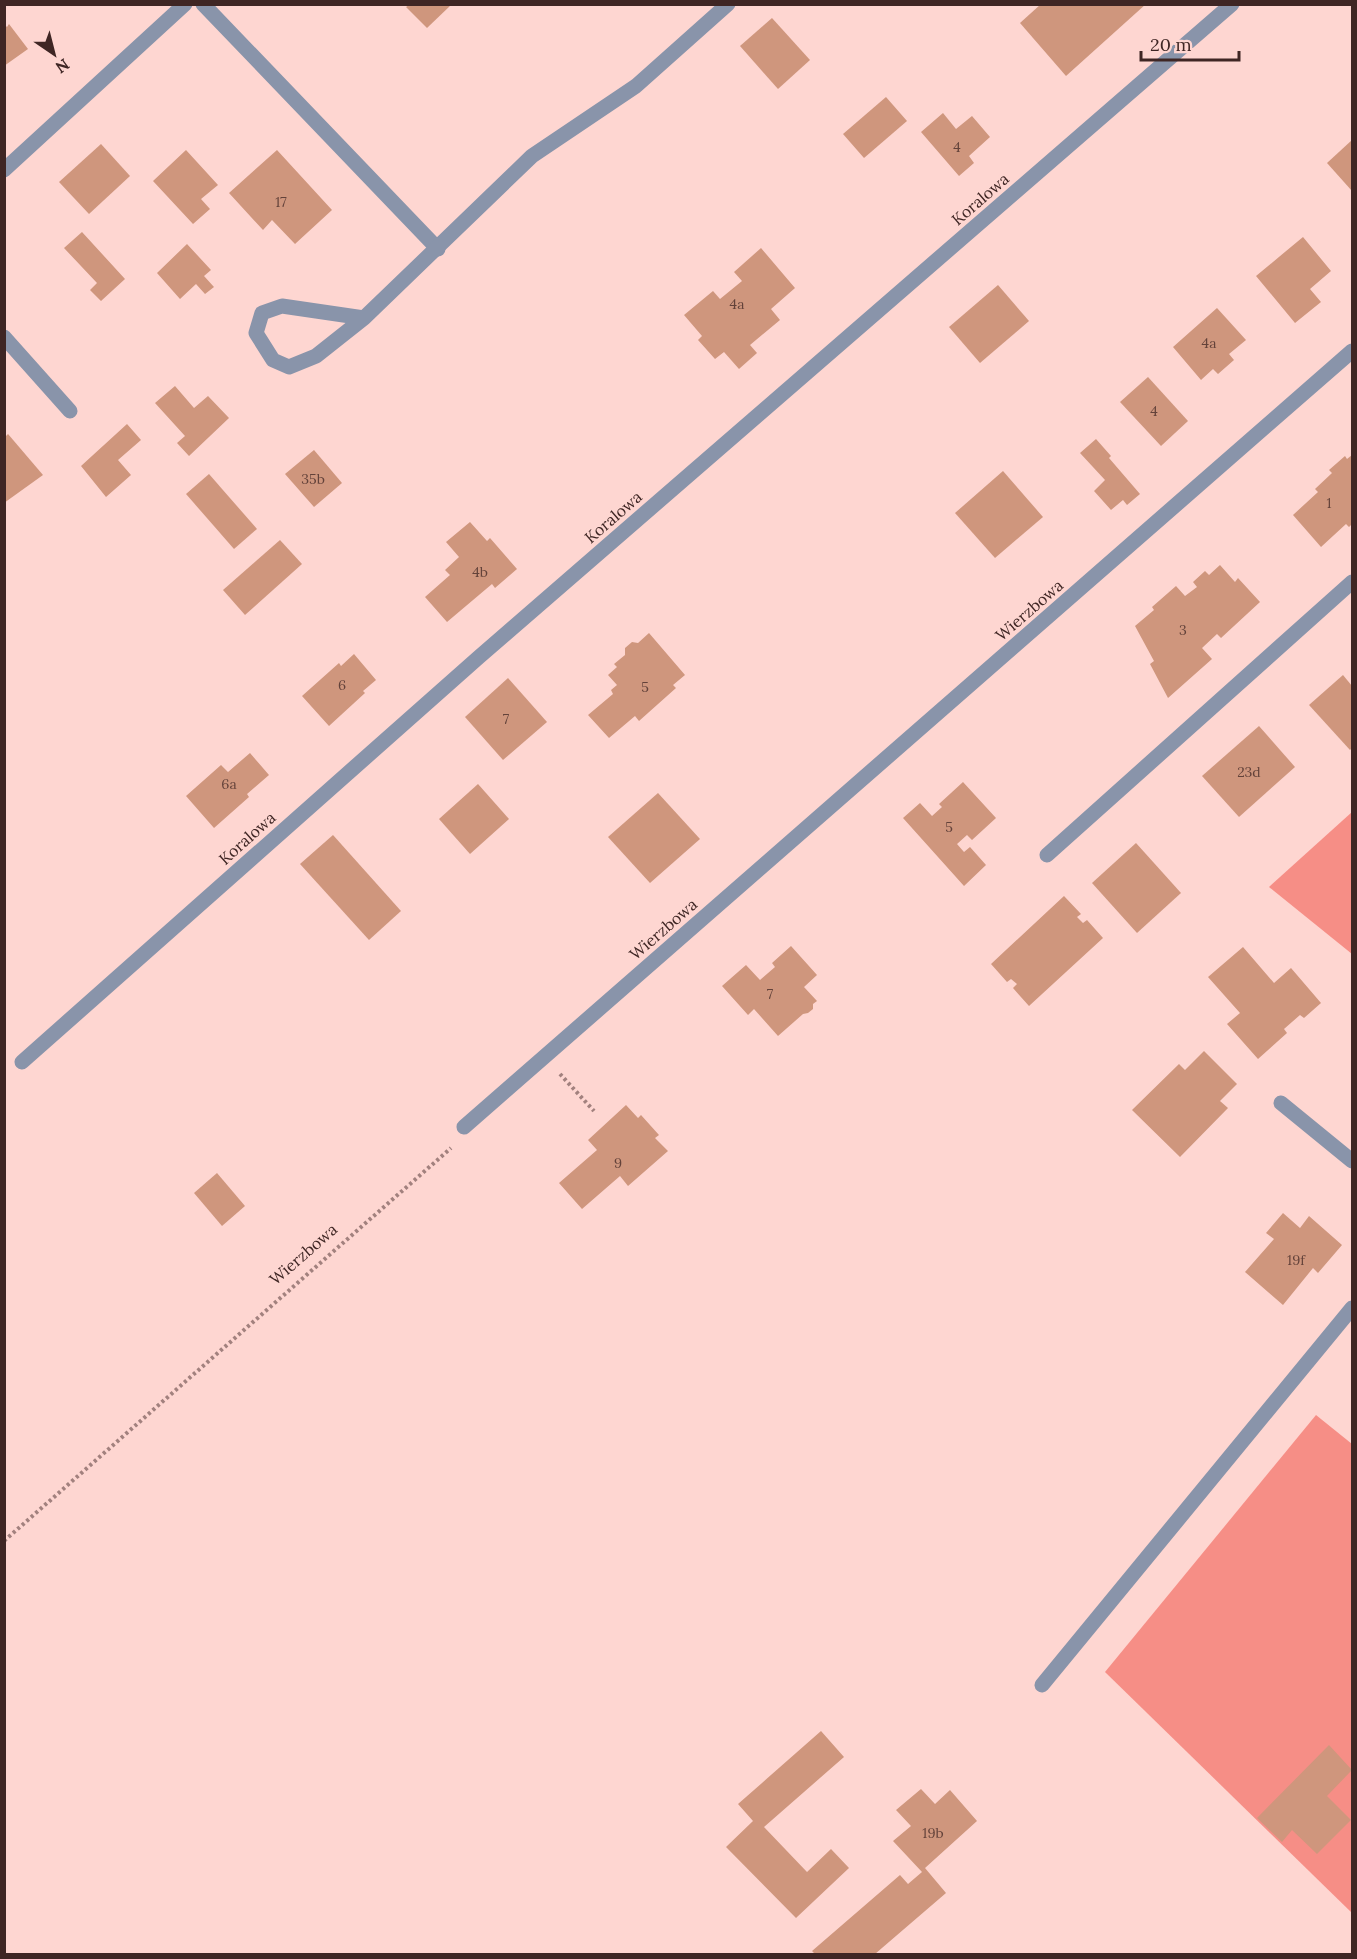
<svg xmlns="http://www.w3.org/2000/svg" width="1357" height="1959" viewBox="0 0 1357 1959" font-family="Lora,serif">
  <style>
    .green { fill: #f68e86 }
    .building { fill: #cf967d }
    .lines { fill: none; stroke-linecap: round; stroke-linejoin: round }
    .path { stroke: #a2817e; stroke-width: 4; stroke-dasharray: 3 3; stroke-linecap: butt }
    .lane { stroke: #8994aa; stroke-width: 15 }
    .street { stroke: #8994aa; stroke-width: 15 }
    .labels { text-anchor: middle; stroke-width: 6; stroke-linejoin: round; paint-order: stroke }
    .number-label { font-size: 14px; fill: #63423a }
    .street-label { font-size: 16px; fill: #3f2624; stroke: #fed6d1 }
  </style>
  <rect width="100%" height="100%" fill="#fed6d1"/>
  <!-- green -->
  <g class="green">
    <path d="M1352,812V954L1269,887Z"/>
    <path d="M1316,1415L1352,1444V1913L1105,1672Z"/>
  </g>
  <!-- building -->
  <g class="building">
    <path d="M1041,4H1146L1066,76L1020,23Z"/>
    <path d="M409,5H451L427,28L406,7Z"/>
    <path d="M772,18L810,60L778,89L740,46Z"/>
    <path d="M4,24L7,27L9,24L28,49L4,66Z"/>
    <path d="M886,97L907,121L864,158L843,134Z"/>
    <path d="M943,113L956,129L972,116L990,137L969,156L974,163L959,176L921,132Z"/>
    <path d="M1352,140V191L1327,163Z"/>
    <path d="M101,144L130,176L89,214L59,182Z"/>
    <path d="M186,150L218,185L201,199L210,209L193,224L153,181Z"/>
    <path d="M277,150L332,210L295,244L272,220L263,230L229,193Z"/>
    <path d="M82,232L125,279L101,301L90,290L97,283L64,248Z"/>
    <path d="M1303,237L1331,271L1310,289L1321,302L1295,323L1256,276Z"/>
    <path d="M187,244L211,270L204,276L214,287L205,294L196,284L180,299L157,273Z"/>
    <path d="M761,248L795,288L771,309L780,320L750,345L757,353L739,369L724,352L715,359L698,340L702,336L684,315L713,291L720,299L742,281L734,272Z"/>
    <path d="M998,285L1029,321L980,363L949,327Z"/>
    <path d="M1217,308L1246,340L1229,354L1234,360L1218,374L1213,369L1201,380L1173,347Z"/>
    <path d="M1148,377L1188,421L1161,446L1120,402Z"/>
    <path d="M175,386L194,408L208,396L229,418L189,456L177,443L185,436L155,403Z"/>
    <path d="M127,424L141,440L118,460L131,475L106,497L81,466Z"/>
    <path d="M8,434L43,475L4,503V438Z"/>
    <path d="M1096,439L1111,456L1109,458L1140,494L1127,505L1123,500L1111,510L1094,491L1105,480L1080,453Z"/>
    <path d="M314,450L342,483L314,507L285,474Z"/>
    <path d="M1352,455V524L1349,527L1346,524L1321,547L1293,515L1318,492L1315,489L1332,473L1329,470L1345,456L1347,459Z"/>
    <path d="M1003,471L1043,517L995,558L955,513Z"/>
    <path d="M209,474L257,529L234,549L186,494Z"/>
    <path d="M470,522L487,541L490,538L517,569L495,588L492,584L447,622L425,597L450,575L445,570L459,557L446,542Z"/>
    <path d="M280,540L302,564L245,615L223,590Z"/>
    <path d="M1220,565L1235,582L1238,578L1260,602L1221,638L1217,634L1202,648L1212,659L1168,698L1150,664L1154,661L1135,626L1154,610L1152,607L1176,586L1185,596L1197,587L1193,582L1205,571L1209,575Z"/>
    <path d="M649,633L685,675L673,685L676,688L639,721L635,716L609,738L588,715L613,694L611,690L617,685L608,675L617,667L614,664L625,655V648L632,642L638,643Z"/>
    <path d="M354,654L376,680L363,691L365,693L329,726L302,696L339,663L341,666Z"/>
    <path d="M1343,675L1352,686V748L1350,750L1309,705Z"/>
    <path d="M508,678L547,722L503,760L465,717Z"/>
    <path d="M1259,726L1295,767L1239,817L1202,776Z"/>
    <path d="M250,753L269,775L247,794L249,797L214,828L186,796L221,765L228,772Z"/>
    <path d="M963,782L996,818L972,840L967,835L957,844L964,852L970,847L986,865L964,886L903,818L920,803L932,816L942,807L939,804Z"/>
    <path d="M478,784L509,819L470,854L439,819Z"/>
    <path d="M658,793L700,839L650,883L608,837Z"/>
    <path d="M333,835L401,911L369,940L300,864Z"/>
    <path d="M1136,843L1181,893L1137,933L1092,883Z"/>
    <path d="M1064,896L1081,914L1077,917L1083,923L1087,920L1103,938L1029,1006L1013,988L1017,984L1011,979L1007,982L991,964Z"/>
    <path d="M791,946L817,975L804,987L817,1001L813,1004V1009L808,1013L803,1014L778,1036L754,1009L748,1015L722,986L746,965L760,980L775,967L772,963Z"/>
    <path d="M1243,947L1274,983L1291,968L1321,1003L1304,1018L1300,1015L1284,1029L1287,1033L1258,1059L1227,1024L1240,1013L1208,977Z"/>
    <path d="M1204,1051L1237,1084L1220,1101L1228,1108L1180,1157L1132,1110L1179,1064L1185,1070Z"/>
    <path d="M626,1105L638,1118L641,1115L659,1135L655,1138L668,1151L628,1186L620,1176L582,1209L559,1183L597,1150L588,1140Z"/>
    <path d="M217,1173L245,1206L222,1226L194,1193Z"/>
    <path d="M1283,1213L1300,1228L1309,1216L1342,1245L1318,1273L1313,1268L1283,1305L1245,1272L1274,1239L1266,1233Z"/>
    <path d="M821,1731L844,1757L764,1827L807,1872L831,1849L849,1868L796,1918L726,1847L753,1821L738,1804Z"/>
    <path d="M1329,1745L1352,1770L1327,1796L1351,1820L1317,1854L1292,1830L1282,1842L1257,1818Z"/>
    <path d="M921,1789L935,1804L950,1790L977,1821L925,1868L946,1893L875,1954H815L812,1951L900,1875L908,1884L922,1872L893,1841L911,1826L896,1810Z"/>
  </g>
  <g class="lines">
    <!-- path -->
    <g class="path">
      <path d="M560,1074L594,1111"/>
      <path d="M4,1541L451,1148"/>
    </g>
    <!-- lane -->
    <g class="lane">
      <path d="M203,4L438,249"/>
      <path d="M364,318L282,306L262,313L256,333L273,360L289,367L316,356L364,318L532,156L636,86L728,4"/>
      <path d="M1281,1103L1352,1161"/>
    </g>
    <!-- street -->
    <g class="street">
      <path d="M4,170L185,4"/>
      <path d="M4,337L70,411"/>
      <path d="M1047,855L1352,582"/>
      <path d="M22,1062L479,657L1232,4"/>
      <path d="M464,1127L1352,351"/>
      <path d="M1042,1685L1352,1308"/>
    </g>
  </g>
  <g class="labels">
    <!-- number labels -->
    <g class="number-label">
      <text x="957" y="152">4</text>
      <text x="281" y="207">17</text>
      <text x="737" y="309">4a</text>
      <text x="1209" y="348">4a</text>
      <text x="1154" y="416">4</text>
      <text x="313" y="484">35b</text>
      <text x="1329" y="508">1</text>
      <text x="480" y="577">4b</text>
      <text x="1183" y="635">3</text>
      <text x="342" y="690">6</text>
      <text x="645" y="692">5</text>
      <text x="506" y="724">7</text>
      <text x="1249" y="777">23d</text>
      <text x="229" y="789">6a</text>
      <text x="949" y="832">5</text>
      <text x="770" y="999">7</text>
      <text x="618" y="1168">9</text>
      <text x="1296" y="1265">19f</text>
      <text x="933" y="1838">19b</text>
    </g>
    <!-- street labels -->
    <g class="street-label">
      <text transform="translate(980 199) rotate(-41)" y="6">Koralowa</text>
      <text transform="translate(613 517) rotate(-41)" y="6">Koralowa</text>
      <text transform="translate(1029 610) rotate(-41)" y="6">Wierzbowa</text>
      <text transform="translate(247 838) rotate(-42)" y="6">Koralowa</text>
      <text transform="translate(663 929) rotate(-41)" y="6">Wierzbowa</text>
      <text transform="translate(303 1254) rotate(-41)" y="6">Wierzbowa</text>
    </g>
  </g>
  <!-- border -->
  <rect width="1357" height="1959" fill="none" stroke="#3f2624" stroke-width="12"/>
  <!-- north arrow -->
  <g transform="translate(54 54) rotate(145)" stroke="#fed6d1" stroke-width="4.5" paint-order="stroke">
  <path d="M0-4.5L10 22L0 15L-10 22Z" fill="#3f2624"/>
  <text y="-9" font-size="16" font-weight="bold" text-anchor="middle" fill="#3f2624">N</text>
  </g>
  <!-- scale -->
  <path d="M1141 51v9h98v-9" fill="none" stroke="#3f2624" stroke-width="3"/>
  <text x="1150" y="51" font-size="18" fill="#3f2624" stroke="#fed6d1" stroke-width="4.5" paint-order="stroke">20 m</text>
</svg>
